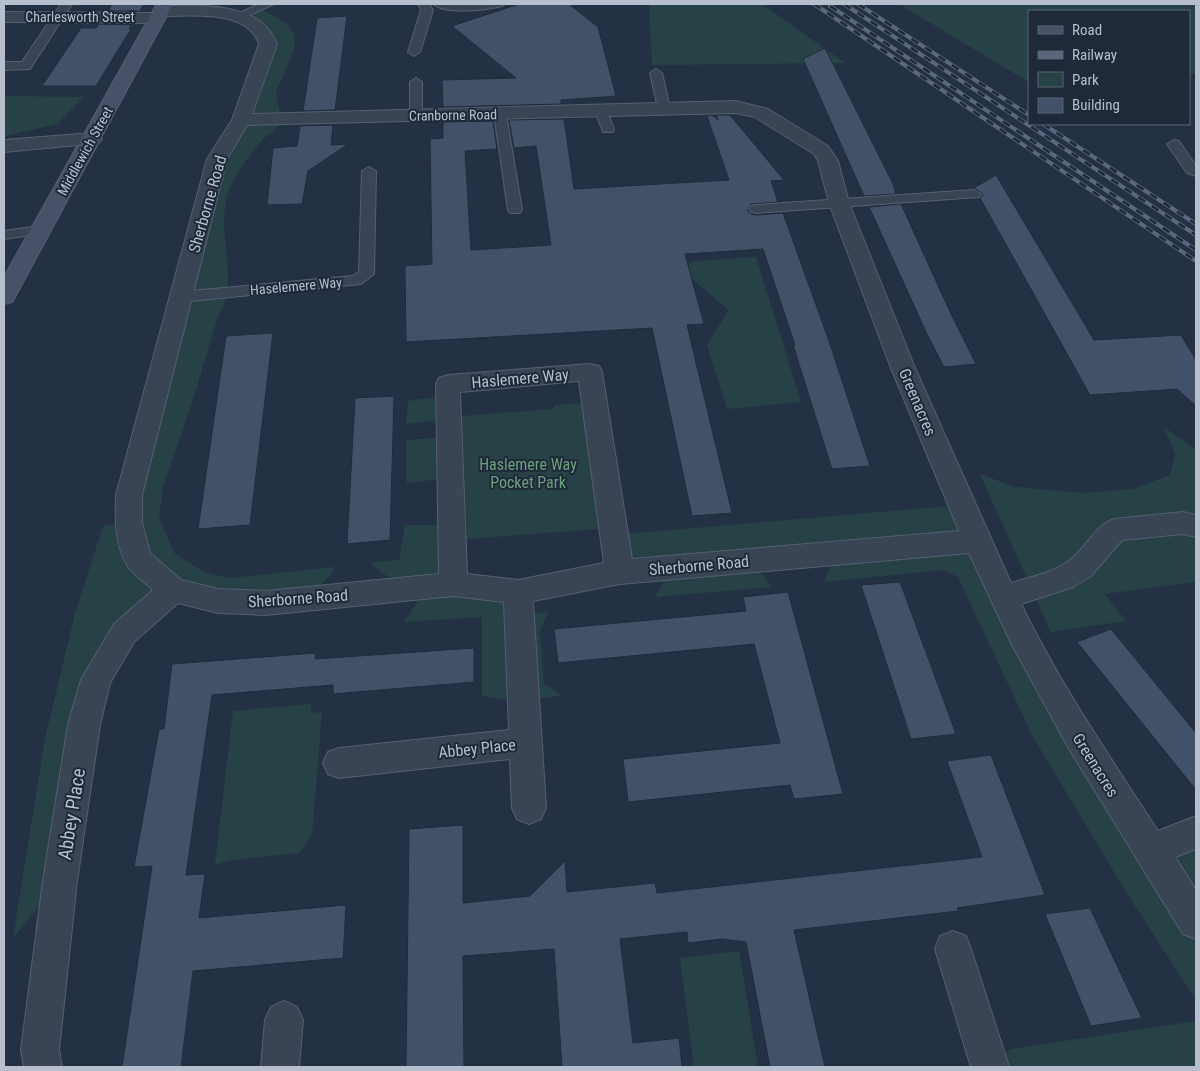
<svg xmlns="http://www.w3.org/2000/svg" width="1200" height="1071" viewBox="0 0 1200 1071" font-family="'Roboto Condensed',sans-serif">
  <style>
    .green { fill: #274246 }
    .building { fill: #435168; stroke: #202b3c }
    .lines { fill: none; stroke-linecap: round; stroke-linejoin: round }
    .service-casing { stroke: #555f6f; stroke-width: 2 }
    .minor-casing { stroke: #555f6f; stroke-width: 2 }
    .tertiary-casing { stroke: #555f6f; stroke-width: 2 }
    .secondary-casing { stroke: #555f6f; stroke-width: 2 }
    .service { fill: #394455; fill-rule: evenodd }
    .minor { fill: #394455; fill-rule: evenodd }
    .tertiary { fill: #394455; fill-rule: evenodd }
    .secondary { fill: #475268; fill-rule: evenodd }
    .rail-casing { stroke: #5b677c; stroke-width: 4 }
    .rail { stroke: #1e293a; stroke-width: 2.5; stroke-dasharray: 8; stroke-linecap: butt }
    .labels { text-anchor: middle; stroke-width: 4; stroke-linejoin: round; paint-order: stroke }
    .far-street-label { font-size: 14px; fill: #b7bfce; stroke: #1e293a }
    .street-label { font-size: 16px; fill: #b7bfce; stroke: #1e293a }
    .park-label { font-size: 16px; fill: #6ca17a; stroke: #1e293a }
    .near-street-label { font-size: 19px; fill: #b7bfce; stroke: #1e293a }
  </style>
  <rect width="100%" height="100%" fill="#243145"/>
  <!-- green -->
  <g class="green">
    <path d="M649,4H762L845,63L652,65Z"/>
    <path d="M899,4H1196V74H1189V11H1029V82Z"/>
    <path d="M257,8C300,27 302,34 283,76C281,81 276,89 276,94C276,107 285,112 277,127C274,132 267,135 263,139C250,155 234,174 228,193C215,233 241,280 218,316L192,403L163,487L159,518L175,554L204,572L230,578L335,567L330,576L304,599L173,590L96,680L60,881L13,938L45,739L75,613L103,526L128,523L217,159L268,44L239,16Z"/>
    <path d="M4,96L84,97L57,124L4,136Z"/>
    <path d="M756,257L801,402L727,409L707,345L729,310L679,268L696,261Z"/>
    <path d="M448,395L449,419L406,424L408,401Z"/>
    <path d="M583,403L598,529L467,539L462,416L554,409V405Z"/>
    <path d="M1164,427L1196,450V582L1105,594L1126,621L1051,632L980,474L1015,487L1082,493L1133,489L1170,475L1175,454Z"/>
    <path d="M449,437L450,478L407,483L406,440Z"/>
    <path d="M961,505L1150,850L1188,835L1196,848V1000L1126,892L1033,737L958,577L943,570L824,582L835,554L751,561L772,587L655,597L672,568L620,572L613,535Z"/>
    <path d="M405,525H452L453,584L518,592L519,615L548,612L540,632L544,684L562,695L523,702L482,696V617L404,622L427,587L391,579L369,563L399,560Z"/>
    <path d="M311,704V713L322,712L312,834L299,853L232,860L215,865L233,711Z"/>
    <path d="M739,951L758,1067H694L680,958Z"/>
    <path d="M1196,1021V1067H975L1011,1049Z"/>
  </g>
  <!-- building -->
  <g class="building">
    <path d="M112,4H144L140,11H108Z"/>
    <path d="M519,4H569L598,27L616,96L561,100V104L443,107L442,80L516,78L452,26Z"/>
    <path d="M347,16L335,110L303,111L317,18Z"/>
    <path d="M99,24L131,25L129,29H131L96,86H42L81,28H96Z"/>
    <path d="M825,48L893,184L896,194L864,196L803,59Z"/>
    <path d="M712,115L718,120L716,115H730L784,180L771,181L778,202L751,204L747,210L751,214L756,215L783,213L829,341L870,466L832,469L793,345H795L763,249L685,254L704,324L687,325L732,513L692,516L652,328L406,342L405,266L432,264L430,139L443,138V122L493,121L497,149L465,151L471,250L551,245L536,146L514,148L509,120L564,119L574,189L729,180L707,116Z"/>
    <path d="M333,125L331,145L348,144L308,171L302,204L267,205L273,148L297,146L300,126Z"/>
    <path d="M996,175L1094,340L1181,335L1196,360V406L1177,389L1090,395L980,198L983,194L974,188Z"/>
    <path d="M901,204L951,314L976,364L944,367L927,334L869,207Z"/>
    <path d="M273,333L250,525L198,529L226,336Z"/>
    <path d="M394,396L390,540L347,544L355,398Z"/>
    <path d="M900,582L913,617L956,734L911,739L861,585Z"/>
    <path d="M788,592L843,794L794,799L790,785L628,802L623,759L780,743L754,644L558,663L554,629L746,611L743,597Z"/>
    <path d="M1111,629L1196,733V790L1077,642Z"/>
    <path d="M474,648V682L333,694V685L212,695L186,875L205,874L199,918L346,905L343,958L193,971L181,1067H122L152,866L134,867L159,729H164L172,664L316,653L315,659Z"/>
    <path d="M991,755L1045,895L957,908L958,911L794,930L825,1067H770L746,942L722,939L688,943L687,932L620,939L633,1043L679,1038L682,1067H562L554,949L463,956L464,1067H406L409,829L463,825V903L530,896L565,861L567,892L655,883L657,893L982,857L947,761Z"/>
    <path d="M1090,908L1119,970L1142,1018L1091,1026L1045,914Z"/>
  </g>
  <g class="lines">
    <defs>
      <g id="service">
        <path d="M61,4H72L30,69L4,70V62H22Z"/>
        <path d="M259,4H274L243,18L239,19L233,16Z"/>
        <path d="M418,4H429L433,10L420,52L414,56L408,52L421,10Z"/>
        <path d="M433,4H504L502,6C486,10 446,15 433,4Z"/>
        <path d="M656,69L662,73L670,108L664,112L658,108L650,73Z"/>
        <path d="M416,78L422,82V115L416,119L410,115V82Z"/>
        <path d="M601,107L607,111L614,129L613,132H603L595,111Z"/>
        <path d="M500,110L506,114L522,210L520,213H510L508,210L494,114Z"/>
        <path d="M1174,140L1179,141L1196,166V176L1187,173L1167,144Z"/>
        <path d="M369,167L376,171L374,274L361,284L180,302L175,301L172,297L175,293L180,292L352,276L359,272L362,171Z"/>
        <path d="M974,190L981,194L979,197L756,213L751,212L749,209L751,206L756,205Z"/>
        <path d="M40,226L45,227L47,230L45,233L4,239V231Z"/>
      </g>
      <g id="minor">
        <path d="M161,6C199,6 260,0 277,44L252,114L735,101L768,109L828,146L838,161L849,203L915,368L1011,583C1031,577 1052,573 1069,561C1086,549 1094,526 1114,519L1183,512L1196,515V537L1183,534L1122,540L1091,576L1073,587L1021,604C1060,684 1110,757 1158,831L1196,816V849L1175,857L1196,890V939L1183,934L1068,747L1012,645L969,553L620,584L533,601L546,808L541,819L529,824L517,819L512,808L510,759L339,778L328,774L323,763L328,752L339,748L509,730L504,602L453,596L266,615L218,613L178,603L134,642L110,683L100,725L77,881L59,1050L62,1067H24L21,1050L43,881L68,725L81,680L114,624L153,590C145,582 133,575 127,565C115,545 115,518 116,495L207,159L232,120L259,44C247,9 193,16 164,16L165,18L163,22L157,23L4,22V12L154,13L153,11L155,7ZM735,113L755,117L814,154L818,161L829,203L891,368L959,531L632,559L602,372L599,366L590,364L448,375L439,378L436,384L439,574L266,591L218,589L181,580L150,553L142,523V495L227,159L247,125ZM579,381L604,563L518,580L467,574L460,392Z"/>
        <path d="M953,931L966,936L971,949L1009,1067H971L935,949L940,936Z"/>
        <path d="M284,1001L297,1007L303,1020L299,1067H261L265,1020L271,1007Z"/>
      </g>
      <path id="tertiary" d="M92,133L99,135L102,139L99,143L4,152V140Z"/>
      <path id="secondary" d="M157,4H173L15,297L12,302L4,304V277Z"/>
    </defs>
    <!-- service casing -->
    <use href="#service" class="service-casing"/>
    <!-- minor casing -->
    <use href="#minor" class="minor-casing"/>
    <!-- tertiary casing -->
    <use href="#tertiary" class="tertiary-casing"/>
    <!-- secondary casing -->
    <use href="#secondary" class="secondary-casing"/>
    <!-- service -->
    <use href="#service" class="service"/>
    <!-- minor -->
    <use href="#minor" class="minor"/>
    <!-- tertiary -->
    <use href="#tertiary" class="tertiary"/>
    <!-- secondary -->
    <use href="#secondary" class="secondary"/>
    <defs>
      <g id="rail">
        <path d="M814,4L1196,261"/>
        <path d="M844,4L1196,235"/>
        <path d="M858,4L1029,115"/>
        <path d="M830,6L1196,250"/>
        <path d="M1043,124L1196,224"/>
      </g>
    </defs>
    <!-- rail casing -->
    <use href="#rail" class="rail-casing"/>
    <!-- rail -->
    <use href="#rail" class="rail"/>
  </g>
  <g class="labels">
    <!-- far-street labels -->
    <g class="far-street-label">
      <text x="80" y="22">Charlesworth Street</text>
      <text transform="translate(453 115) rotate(-1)" y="5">Cranborne Road</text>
      <text transform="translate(85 151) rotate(-61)" y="5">Middlewich Street</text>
      <text transform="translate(296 286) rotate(-5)" y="5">Haselemere Way</text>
    </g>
    <!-- street labels -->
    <g class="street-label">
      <text transform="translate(207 204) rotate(-74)" y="6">Sherborne Road</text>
      <text transform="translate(520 378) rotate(-5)" y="6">Haslemere Way</text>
      <text transform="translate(918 402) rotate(67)" y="6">Greenacres</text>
      <text transform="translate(699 565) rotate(-5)" y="6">Sherborne Road</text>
      <text transform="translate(298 598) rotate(-4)" y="6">Sherborne Road</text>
      <text transform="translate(477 748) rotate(-6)" y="6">Abbey Place</text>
      <text transform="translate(1096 765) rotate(58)" y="6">Greenacres</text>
    </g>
    <!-- park labels -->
    <g class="park-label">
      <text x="528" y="470">Haslemere Way<tspan x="528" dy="18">Pocket Park</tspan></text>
    </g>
    <!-- near-street labels -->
    <g class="near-street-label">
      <text transform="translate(71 814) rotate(-81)" y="7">Abbey Place</text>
    </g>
  </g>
  <!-- border -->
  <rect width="1200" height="1071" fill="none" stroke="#b7bfce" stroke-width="10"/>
  <!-- legend -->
  <rect x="1028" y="10" width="162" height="115" fill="#1e293a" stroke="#5b6575"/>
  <rect x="1038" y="26" width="25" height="8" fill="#475268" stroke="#5b6575"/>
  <text x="1072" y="35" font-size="15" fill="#b7bfce">Road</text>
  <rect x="1038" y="51" width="25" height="8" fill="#5b677c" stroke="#5b6575"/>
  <text x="1072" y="60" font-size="15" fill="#b7bfce">Railway</text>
  <rect x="1038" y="72" width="25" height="15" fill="#274246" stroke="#5b6575"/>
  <text x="1072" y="85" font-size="15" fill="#b7bfce">Park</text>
  <rect x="1038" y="98" width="25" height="15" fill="#435168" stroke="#5b6575"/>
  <text x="1072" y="110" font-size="15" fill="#b7bfce">Building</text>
</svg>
